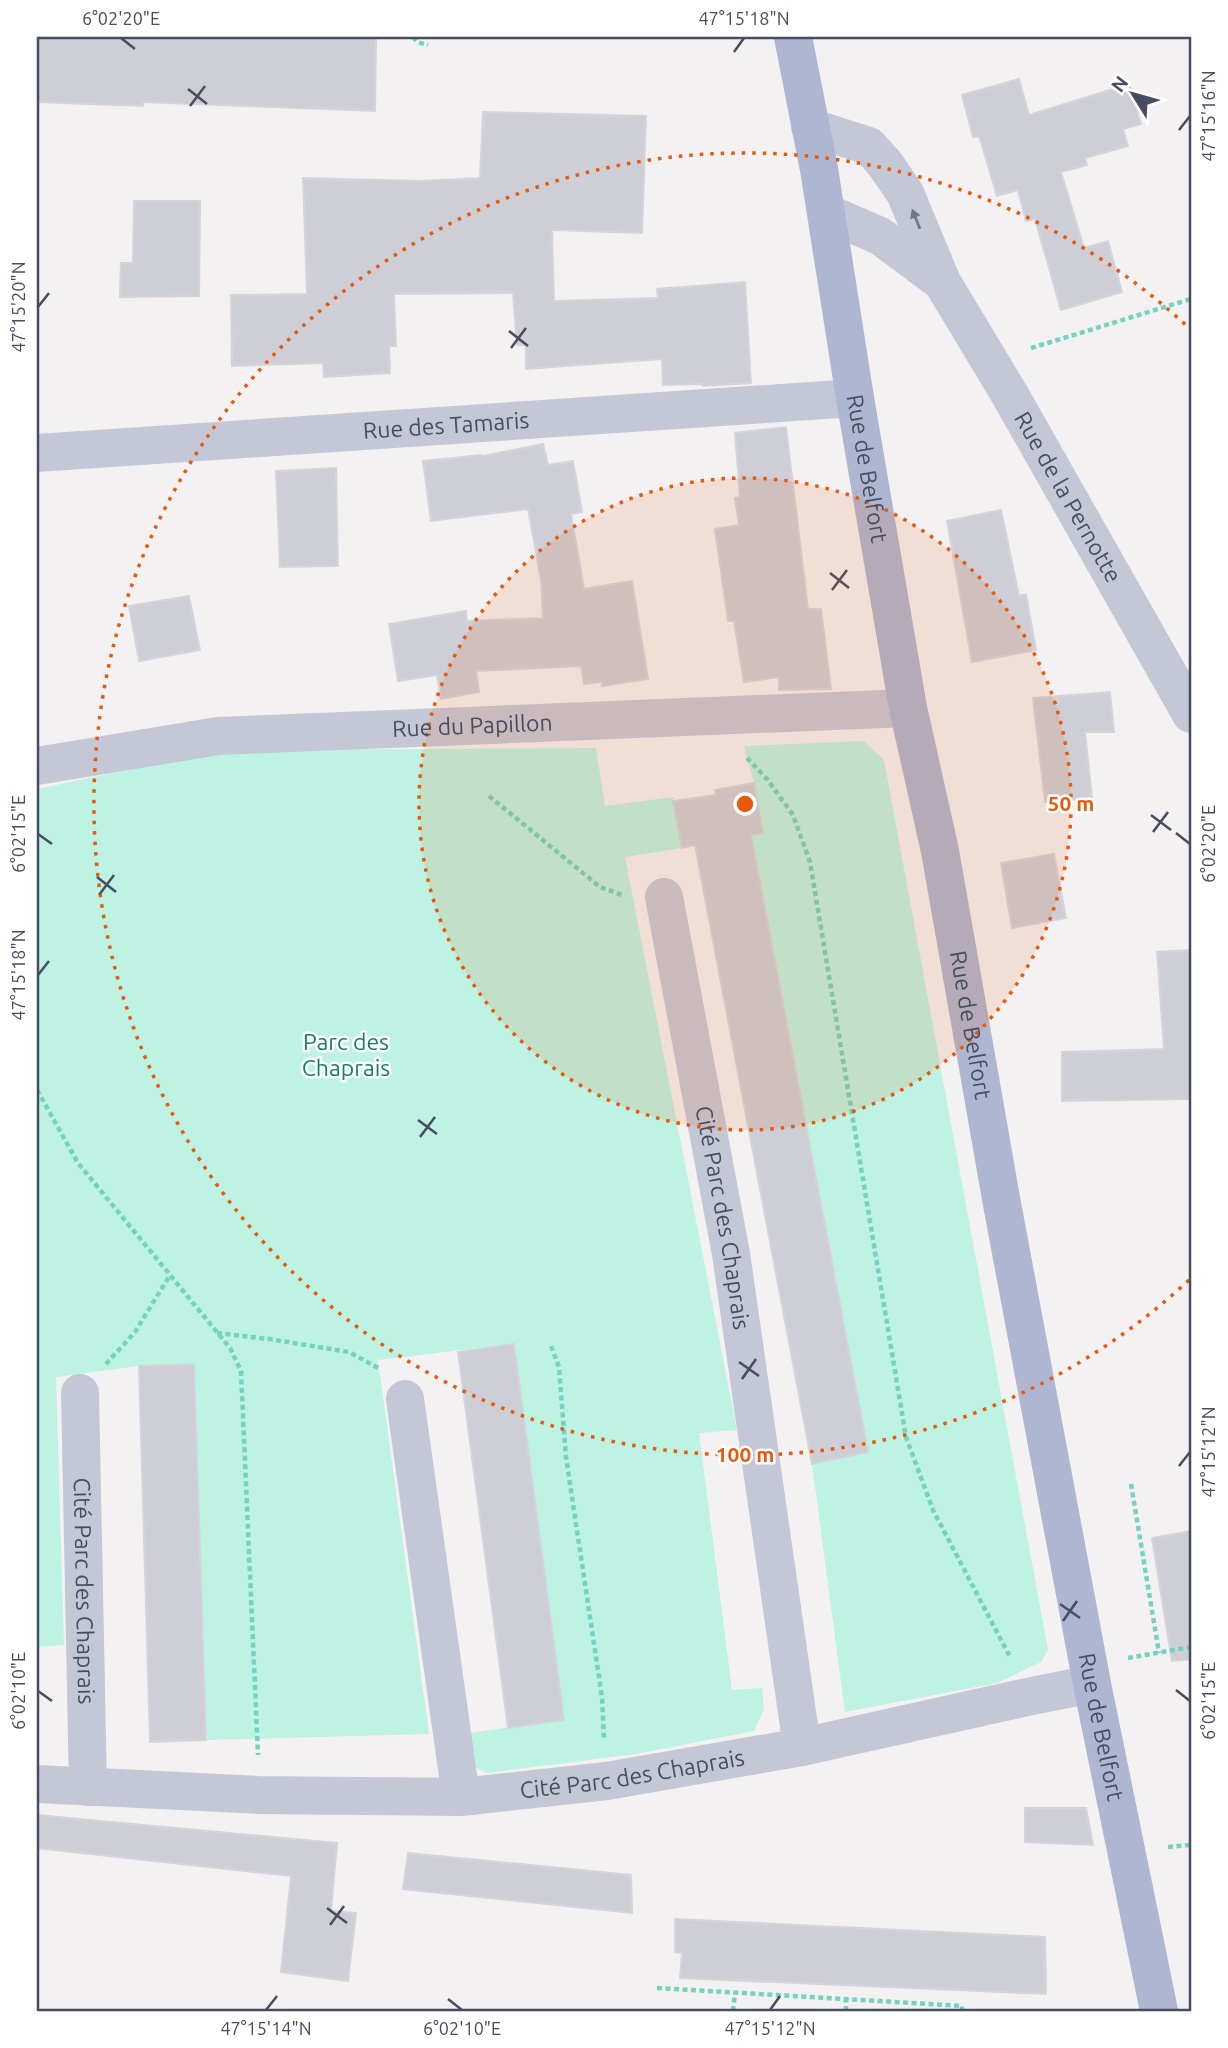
<svg xmlns="http://www.w3.org/2000/svg" width="1228" height="2048" viewBox="0 0 1228 2048" font-family="Ubuntu,sans-serif">
  <style>
    .green { fill: #bef2e2 }
    .building { fill: #cdced6; stroke: #d5d4dc; stroke-width: 2 }
    .lines { fill: none; stroke-linecap: round; stroke-linejoin: round }
    .path { stroke: #73d3c0; stroke-width: 4.5; stroke-dasharray: 5 3.5; stroke-linecap: butt }
    .minor { stroke: #c4c8d6; stroke-width: 38 }
    .major { stroke: #afb6d1; stroke-width: 38 }
    .oneway { fill: #737889 }
    .ticks { fill: none; stroke: #474d60; stroke-width: 2.5 }
    .ring { fill: none; stroke: #e8590c; stroke-width: 3.5; stroke-dasharray: 3.5 7 }
    .labels { text-anchor: middle; stroke-width: 5; stroke-linejoin: round; paint-order: stroke }
    .street-label { font-size: 23px; fill: #474d60; stroke: #fff }
    .park-label { font-size: 23px; fill: #12816a; stroke: #fff }
    .centre { fill: #e8590c; stroke: #fff; stroke-width: 3.5 }
    .ring-label { font-size: 21px; text-anchor: middle; font-weight: bold; fill: #e8590c; stroke: #fff; stroke-width: 5; stroke-linejoin: round; paint-order: stroke }
    .neatline { fill: none; stroke: #474d60; stroke-width: 2.5 }
    .ticks-label { font-size: 18px; text-anchor: middle; fill: #474d60 }
  </style>
  <rect width="100%" height="100%" fill="#f3f1f1"/>
  <!-- green -->
  <g class="green">
    <path d="M864,741L884,760L1048,1650L1041,1662L997,1683L845,1712L812,1464L868,1452L751,835L763,832L754,783L744,746Z"/>
    <path d="M596,748L605,806L673,797L682,848L625,857L737,1430L699,1433L732,1690L762,1688L764,1709L754,1731L636,1754L487,1773L464,1762L461,1734L564,1720L513,1344L378,1360L429,1734L206,1740L194,1364L138,1366L56,1377L64,1645L37,1647V789L142,767L246,750Z"/>
  </g>
  <!-- building -->
  <g class="building">
    <path d="M37,37H376L375,111L143,102V106L37,102Z"/>
    <path d="M1019,79L1029,115L1129,84L1141,124L1123,129L1128,146L1085,158L1087,165L1061,172L1084,248L1108,241L1122,292L1061,310L1035,219L1026,221L1018,190L997,196L979,136L973,137L962,95Z"/>
    <path d="M483,112L646,116L642,233L552,230L554,301L658,298L657,289L745,282L751,383L703,386V384L663,385L662,359L526,369V345H517L513,293L394,294L396,346H389L390,373L324,377L323,363L232,366L231,295L307,294L303,178L422,181L480,178Z"/>
    <path d="M134,201H200L199,296L120,297L121,263H133Z"/>
    <path d="M786,427L808,609H821L831,689L779,690V677L744,682L734,621H728L715,529L739,525L735,498L740,497L735,433Z"/>
    <path d="M543,444L548,465L573,461L582,512L571,514L584,589L632,581L648,679L602,686V682L584,684L581,666L476,671L479,692L441,699L437,675L398,681L389,624L466,611L467,621L543,618L541,580L528,509L431,521L423,461L482,455L483,456Z"/>
    <path d="M336,468L338,566L280,567L276,471Z"/>
    <path d="M1001,510L1019,596L1026,594L1036,650L972,662L947,521Z"/>
    <path d="M189,596L200,650L139,661L129,606Z"/>
    <path d="M1110,692L1114,732H1085L1092,798L1045,802L1033,698Z"/>
    <path d="M754,783L763,833L751,835L868,1452L812,1464L695,845L682,848L673,801L716,795L715,790Z"/>
    <path d="M1054,854L1066,918L1012,928L1001,863Z"/>
    <path d="M1191,950V1099L1062,1101V1052L1164,1049L1157,952Z"/>
    <path d="M514,1344L564,1720L508,1728L458,1352Z"/>
    <path d="M194,1364L206,1740L150,1742L139,1366Z"/>
    <path d="M1191,1531V1659L1172,1661L1152,1538Z"/>
    <path d="M1025,1808H1086L1093,1845L1025,1842Z"/>
    <path d="M37,1815L337,1843L331,1911L356,1913L348,1981L281,1972L291,1876L37,1848Z"/>
    <path d="M408,1853L631,1875L632,1913L403,1889Z"/>
    <path d="M675,1919L1045,1937L1046,1994L680,1978L682,1953L675,1952Z"/>
  </g>
  <g class="lines">
    <!-- path -->
    <g class="path">
      <path d="M413,37L417,42L428,45"/>
      <path d="M1031,348L1191,299"/>
      <path d="M747,758L767,779L793,815L810,862L906,1437L933,1510L1010,1657"/>
      <path d="M489,796L600,887L622,895"/>
      <path d="M37,1090L78,1163L230,1348L241,1371L258,1755"/>
      <path d="M217,1333L269,1339L349,1352L378,1368"/>
      <path d="M551,1346L559,1367L566,1457L602,1697L604,1739"/>
      <path d="M106,1364L135,1332L170,1275"/>
      <path d="M1131,1484L1159,1653"/>
      <path d="M1128,1658L1191,1647"/>
      <path d="M1168,1847L1191,1845"/>
      <path d="M657,1988L962,2006V2011"/>
      <path d="M733,2011L735,1993"/>
      <path d="M846,2011V2000"/>
    </g>
    <!-- minor -->
    <g class="minor">
      <path id="s1" d="M810,127L869,146L885,164L905,193L942,282L1010,395L1191,714"/>
      <path d="M827,213L880,236L942,282"/>
      <path id="s2" d="M37,453L855,398"/>
      <path id="s3" d="M37,766L218,736L908,708"/>
      <path id="s4" d="M664,897L731,1254L802,1747"/>
      <path id="s5" d="M80,1393L88,1787"/>
      <path d="M405,1399L461,1797"/>
      <path id="s6" d="M37,1784L259,1795L461,1797L607,1781L802,1747L1027,1697L1092,1684"/>
    </g>
    <!-- major -->
    <path class="major" id="s7" d="M793,37L819,169L855,398L908,708L940,851L1002,1204L1092,1684L1159,2011"/>
  </g>
  <!-- one-way arrows -->
  <defs><path id="oneway-solid" d="M-6-.8H1V-3.2L6.5 0L1 3.2V.8H-6Z" transform="scale(1.75)"/></defs>
  <use class="oneway" href="#oneway-solid" transform="translate(916 219) rotate(-112)"/>
  <!-- ticks -->
  <path class="ticks" d="M121,38L135,49M734,52L744,38M188,89L207,104M190,106L205,86M1179,130L1190,116M38,307L49,293M509,331L528,346M511,348L526,328M830,573L849,588M832,590L847,570M1151,815L1171,830M1153,832L1168,812M1176,833L1190,844M38,834L52,844M97,877L116,892M99,895L114,875M38,975L49,961M418,1120L437,1134M420,1137L435,1117M739,1362L759,1376M742,1379L756,1359M1179,1466L1190,1452M1060,1604L1080,1618M1063,1621L1077,1601M1176,1690L1190,1701M38,1691L52,1701M327,1908L347,1923M330,1925L344,1906M448,1999L462,2010M266,2010L277,1996M770,2010L780,1996"/>
  <!-- distance rings -->
  <circle cx="745" cy="804" r="326" fill="#e8590c" fill-opacity=".12"/>
  <g class="ring">
    <circle cx="745" cy="804" r="326"/>
    <path d="M1189 1280A651 651 0 1 1 1189 328"/>
  </g>
  <g class="labels">
    <!-- street labels -->
    <g class="street-label">
      <text dy="8" stroke="none"><textPath href="#s2" startOffset="410">Rue des Tamaris</textPath></text>
      <text dy="8" stroke="none"><textPath href="#s7" startOffset="438">Rue de Belfort</textPath></text>
      <text dy="8" stroke="none"><textPath href="#s1" startOffset="467">Rue de la Pernotte</textPath></text>
      <text dy="8" stroke="none"><textPath href="#s3" startOffset="438">Rue du Papillon</textPath></text>
      <text dy="8" stroke="none"><textPath href="#s7" startOffset="1004">Rue de Belfort</textPath></text>
      <text dy="8" stroke="none"><textPath href="#s4" startOffset="326">Cité Parc des Chaprais</textPath></text>
      <text dy="8" stroke="none"><textPath href="#s5" startOffset="198">Cité Parc des Chaprais</textPath></text>
      <text dy="8" stroke="none"><textPath href="#s7" startOffset="1718">Rue de Belfort</textPath></text>
      <text dy="8" stroke="none"><textPath href="#s6" startOffset="597">Cité Parc des Chaprais</textPath></text>
    </g>
    <!-- park labels -->
    <g class="park-label">
      <text x="346" y="1050">Parc des<tspan x="346" dy="26">Chaprais</tspan></text>
    </g>
  </g>
  <circle cx="745" cy="804" r="10" class="centre"/>
  <g class="ring-label">
    <text x="1071" y="811">50 m</text>
    <text x="745" y="1462">100 m</text>
  </g>
  <!-- border -->
  <rect width="1228" height="2048" fill="none" stroke="#ffffff" stroke-width="77"/>
  <!-- north arrow -->
  <g transform="translate(1133 94) rotate(307)" stroke="#ffffff" stroke-width="5" paint-order="stroke">
  <path d="M0-5L12 26L0 18L-12 26Z" fill="#474d60"/>
  <text y="-10" font-size="19" font-weight="bold" text-anchor="middle" fill="#474d60">N</text>
  </g>
  <rect x="38" y="38" width="1152" height="1972" class="neatline"/>
  <g class="ticks-label">
    <text x="121" y="25">6°02'20"E</text>
    <text x="744" y="25">47°15'18"N</text>
    <text transform="translate(1209 116) rotate(-90)" y="6">47°15'16"N</text>
    <text transform="translate(19 307) rotate(-90)" y="6">47°15'20"N</text>
    <text transform="translate(19 834) rotate(-90)" y="6">6°02'15"E</text>
    <text transform="translate(1209 844) rotate(-90)" y="6">6°02'20"E</text>
    <text transform="translate(19 975) rotate(-90)" y="6">47°15'18"N</text>
    <text transform="translate(1209 1452) rotate(-90)" y="6">47°15'12"N</text>
    <text transform="translate(19 1691) rotate(-90)" y="6">6°02'10"E</text>
    <text transform="translate(1209 1701) rotate(-90)" y="6">6°02'15"E</text>
    <text x="266" y="2035">47°15'14"N</text>
    <text x="462" y="2035">6°02'10"E</text>
    <text x="770" y="2035">47°15'12"N</text>
  </g>
</svg>
